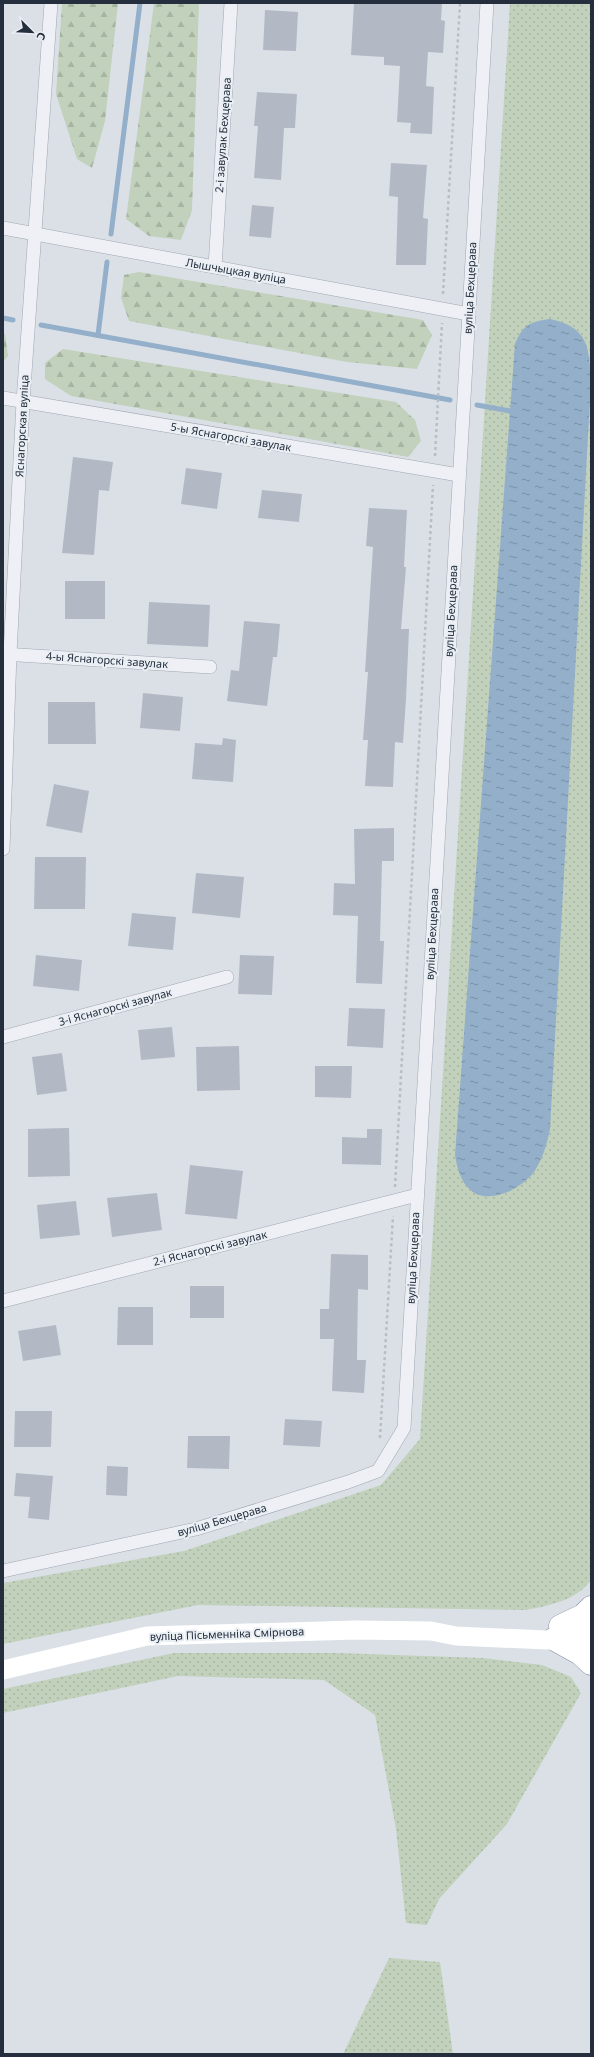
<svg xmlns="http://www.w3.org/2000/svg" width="594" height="2057" viewBox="0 0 594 2057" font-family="'Noto Sans',sans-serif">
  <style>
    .grass { fill: url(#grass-dots) }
    .forest { fill: url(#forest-firs) }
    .water { fill: url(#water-ripples) }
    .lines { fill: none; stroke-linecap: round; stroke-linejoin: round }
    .stream { stroke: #93afca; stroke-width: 5 }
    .building { fill: #b2b9c4 }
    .street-casing { stroke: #a0a7b1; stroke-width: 14 }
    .highway-casing { stroke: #818d9e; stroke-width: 23 }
    .path { stroke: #b9bec5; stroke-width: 2.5; stroke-dasharray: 3 3; stroke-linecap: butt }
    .street { stroke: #eef0f5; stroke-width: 13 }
    .secondary { stroke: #fff; stroke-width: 19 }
    .highway { stroke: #fff; stroke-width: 22 }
    .labels { text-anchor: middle; stroke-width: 4; stroke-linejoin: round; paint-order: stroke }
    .street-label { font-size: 11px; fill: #242e3d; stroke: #eaeff4 }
  </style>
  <defs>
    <pattern id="grass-dots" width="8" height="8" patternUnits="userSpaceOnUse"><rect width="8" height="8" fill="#c1d1bb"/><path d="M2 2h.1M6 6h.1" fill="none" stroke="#a6b4a2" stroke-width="1.8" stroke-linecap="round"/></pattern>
    <pattern id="forest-firs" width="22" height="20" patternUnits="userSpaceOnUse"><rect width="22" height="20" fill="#c1d1bb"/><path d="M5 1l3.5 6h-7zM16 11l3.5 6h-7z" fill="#a6b4a2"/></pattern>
    <pattern id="water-ripples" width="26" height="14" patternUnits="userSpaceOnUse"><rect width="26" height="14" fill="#93afca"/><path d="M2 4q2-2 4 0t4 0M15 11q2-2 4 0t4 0" fill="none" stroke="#788fa5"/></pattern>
  </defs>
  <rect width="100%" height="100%" fill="#dbe0e7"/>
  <!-- grass -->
  <g class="grass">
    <path d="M510,3H591V1580C576,1601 550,1605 526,1610L198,1605L3,1644V1583L184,1551L381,1485L420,1439Z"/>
    <path d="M174,1653H338L483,1658L542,1665L571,1677L581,1693L507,1824L439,1899L427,1925L406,1923L396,1829L375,1715L324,1680L178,1676L3,1713V1689Z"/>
    <path d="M389,1958L440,1962L453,2054H343Z"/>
  </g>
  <!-- forest -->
  <g class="forest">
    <path d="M62,3H118L105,121L92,168L77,159L56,94Z"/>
    <path d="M154,3H199L192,210L181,240L149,236L126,219Z"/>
    <path d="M139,272L423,320L432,335L417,369L347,362L129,321L121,298L124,275Z"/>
    <path d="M3,334H5L8,356L3,362Z"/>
    <path d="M63,349L396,402L415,420L421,441L408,457L71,396L45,379V363Z"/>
  </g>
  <!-- water -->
  <path class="water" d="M550,319C588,327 589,346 591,381L550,1129C547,1144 543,1158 534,1172C529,1179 518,1187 510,1191C476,1206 460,1188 455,1155L515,344C523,325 529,322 550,319Z"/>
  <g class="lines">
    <!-- stream -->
    <g class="stream">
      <path d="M111,234L140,3"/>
      <path d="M3,318L13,320"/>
      <path d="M41,325L450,400"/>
      <path d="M98,335L107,262"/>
      <path d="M477,405L510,411"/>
    </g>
  </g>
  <!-- building -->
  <g class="building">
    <path d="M354,3H442L441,20L445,21L443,53L428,52L426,86L434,87L432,134L410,133L411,123L397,122L400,66L384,65V57L351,55Z"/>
    <path d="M265,10L298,12L296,51L263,50Z"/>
    <path d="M257,92L297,94L295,128H284L281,180L254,178L258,126H254Z"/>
    <path d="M391,163L427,165L423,218L428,219L426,265H396L398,197L389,196Z"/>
    <path d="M252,205L274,207L271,238L249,236Z"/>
    <path d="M73,457L113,462L109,491L99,490L94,555L62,553Z"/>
    <path d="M186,468L222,473L217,509L181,504Z"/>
    <path d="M262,490L302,494L299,522L258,518Z"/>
    <path d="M369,508L407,510L404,567H406L401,629H409L406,699L403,743L395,742L393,787L365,786L368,740H363L368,672H365L373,547L366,546Z"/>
    <rect x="65" y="581" width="40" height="38"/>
    <path d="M149,602L210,605L208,647L147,644Z"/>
    <path d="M244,621L280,624L277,657H273L267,706L227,701L231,670L239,671Z"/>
    <path d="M143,693L183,697L180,731L140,728Z"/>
    <path d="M48,702H95L96,744H48Z"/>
    <path d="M223,738L236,740L233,782L192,779L195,743L222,745Z"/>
    <path d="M54,784L89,791L82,833L46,826Z"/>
    <path d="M394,828V861H382L380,941H384L382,984L356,983L358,916L333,915L334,883L355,884L354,829Z"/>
    <path d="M35,857H86L85,909H34Z"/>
    <path d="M196,873L244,877L240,918L192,913Z"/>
    <path d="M132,913L176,917L173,950L128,946Z"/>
    <path d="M36,955L82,960L79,991L33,986Z"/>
    <path d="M240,955L274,956L272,995L238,994Z"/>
    <path d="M349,1008L385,1009L383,1048L347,1046Z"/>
    <path d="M172,1027L175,1057L141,1060L138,1030Z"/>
    <path d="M239,1046L240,1090L197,1091L196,1047Z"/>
    <path d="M62,1053L67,1091L37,1095L32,1057Z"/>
    <path d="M315,1066H352L351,1098L315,1097Z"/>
    <path d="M69,1128L70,1176L28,1177V1129Z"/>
    <path d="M367,1129H382L381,1165L342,1164V1137L367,1138Z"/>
    <path d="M190,1165L243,1171L237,1219L185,1214Z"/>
    <path d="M157,1193L162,1230L112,1237L107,1198Z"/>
    <path d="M76,1201L80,1235L40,1239L37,1205Z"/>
    <path d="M331,1254L368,1255V1290L358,1289L357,1360H366L364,1393L332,1391L334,1339H320V1309H329Z"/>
    <rect x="190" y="1286" width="34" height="32"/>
    <path d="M118,1307H153V1345H117Z"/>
    <path d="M56,1325L61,1355L23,1361L18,1331Z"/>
    <path d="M15,1411H52L51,1447H14Z"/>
    <path d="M285,1419L322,1421L320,1447L283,1445Z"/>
    <path d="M188,1436H230L229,1469L187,1468Z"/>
    <path d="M107,1466L128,1467L127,1496L106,1495Z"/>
    <path d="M16,1473L53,1476L49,1520L28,1518L30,1497L14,1496Z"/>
  </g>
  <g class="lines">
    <defs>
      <g id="street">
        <path d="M3,228L469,314"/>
        <path d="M215,267L231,3"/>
        <path d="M3,398L459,475"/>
        <path d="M3,654L210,667"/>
        <path d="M3,849L10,654L23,402L51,3"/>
        <path d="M3,1037L227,977"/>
        <path d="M3,1301L417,1195"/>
        <path d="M3,1571L196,1529L348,1482L378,1471L404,1428L487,3"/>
      </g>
      <g id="highway">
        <path d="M560,1626L583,1615L591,1607"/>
        <path d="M553,1639L580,1654L591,1664"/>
      </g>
    </defs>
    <!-- street casing -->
    <use href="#street" class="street-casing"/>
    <!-- highway casing -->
    <use href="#highway" class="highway-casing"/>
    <!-- path -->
    <g class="path">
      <path d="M443,294L460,3"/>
      <path d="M435,456L442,323"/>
      <path d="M395,1187L433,485"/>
      <path d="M380,1438L393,1216"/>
    </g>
    <!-- street -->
    <use href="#street" class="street"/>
    <!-- secondary -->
    <g class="secondary">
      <path d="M559,1626H591"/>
      <path d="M3,1670L147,1636L356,1630L431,1631L456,1636L591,1642"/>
    </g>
    <!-- highway -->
    <use href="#highway" class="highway"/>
  </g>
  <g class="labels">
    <!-- street labels -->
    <g class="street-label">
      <text transform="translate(223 135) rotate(-86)" y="4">2-і завулак Бехцерава</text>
      <text transform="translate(236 271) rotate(10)" y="4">Лышчыцкая вуліца</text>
      <text transform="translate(470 288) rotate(-87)" y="4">вуліца Бехцерава</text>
      <text transform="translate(22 426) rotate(-87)" y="4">Яснагорская вуліца</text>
      <text transform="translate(231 437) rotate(10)" y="4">5-ы Яснагорскі завулак</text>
      <text transform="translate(451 611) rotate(-87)" y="4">вуліца Бехцерава</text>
      <text transform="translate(107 660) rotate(4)" y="4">4-ы Яснагорскі завулак</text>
      <text transform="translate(432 934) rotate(-87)" y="4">вуліца Бехцерава</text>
      <text transform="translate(115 1007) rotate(-15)" y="4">3-і Яснагорскі завулак</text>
      <text transform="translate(210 1248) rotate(-14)" y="4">2-і Яснагорскі завулак</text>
      <text transform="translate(413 1258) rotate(-87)" y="4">вуліца Бехцерава</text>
      <text transform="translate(222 1520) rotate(-16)" y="4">вуліца Бехцерава</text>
      <text transform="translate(227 1634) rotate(-2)" y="4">вуліца Пісьменніка Смірнова</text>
    </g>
  </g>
  <!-- border -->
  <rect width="594" height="2057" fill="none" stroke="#242e3d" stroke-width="8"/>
  <!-- north arrow -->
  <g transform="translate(32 32) rotate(114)" stroke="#eaeff4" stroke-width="3" paint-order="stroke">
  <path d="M0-3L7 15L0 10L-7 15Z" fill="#242e3d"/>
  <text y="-6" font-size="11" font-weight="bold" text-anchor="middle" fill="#242e3d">С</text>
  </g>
</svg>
